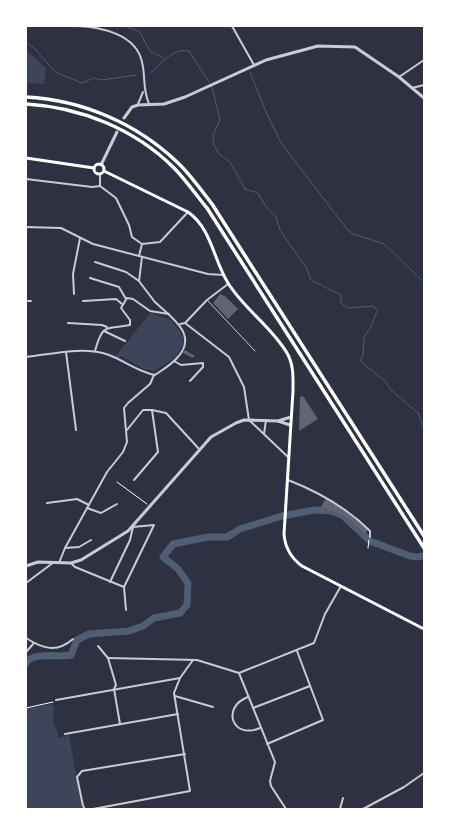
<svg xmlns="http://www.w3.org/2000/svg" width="450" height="835" viewBox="0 0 450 835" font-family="Jost,sans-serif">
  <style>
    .green { fill: #3c4559 }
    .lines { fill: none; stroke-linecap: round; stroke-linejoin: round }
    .stream { stroke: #4f5d75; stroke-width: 1 }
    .river { stroke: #4f5d75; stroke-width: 7 }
    .building { fill: #626471 }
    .path { stroke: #fff; stroke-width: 1 }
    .service { stroke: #caccd0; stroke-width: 1 }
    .minor { stroke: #caccd0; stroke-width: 2 }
    .tertiary { stroke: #caccd0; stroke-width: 3 }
    .secondary { stroke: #fff; stroke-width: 3 }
    .trunk { stroke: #fff; stroke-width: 3.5 }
  </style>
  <rect width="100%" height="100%" fill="#2d3142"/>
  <!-- green -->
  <g class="green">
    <path d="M26,50L46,68L44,84L26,83Z"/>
    <path d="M150,313L171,320L179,330L183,337V346L175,358L154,371L144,369L121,356L118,358L115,357Z"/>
    <path d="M51,704L54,707L53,721L59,738L69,735L82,809H26V709Z"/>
  </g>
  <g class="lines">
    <!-- stream -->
    <g class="stream">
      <path d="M124,26L139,31L150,51L163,58"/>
      <path d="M26,42L35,49L55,72L82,83L94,78L102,80L136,75"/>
      <path d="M250,72L266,112L281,143L347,229L353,234L384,244L424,282"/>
      <path d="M150,73C161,64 172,48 189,51L209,82"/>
      <path d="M212,87L220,120L213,135L214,145L219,154L230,162L245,189L258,193L265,205L276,217L280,230L307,269L311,280L341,295V303L347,308L374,306L377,311L371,327L364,337L363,356L360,361L385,381L391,390L418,413L424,428"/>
    </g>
    <!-- river -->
    <path class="river" d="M26,663C34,651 57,658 71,655L77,640L89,634L129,631L143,626L154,618L180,613L187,605L188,583L178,569L163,557L173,544L208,537H227L240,529L282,516L314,510L331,511L342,515L370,541L410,556L416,557L424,556"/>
  </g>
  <!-- building -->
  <g class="building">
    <path d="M220,294L225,296L238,309L228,319L213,303Z"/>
    <path d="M185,350L195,356L193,358L183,353Z"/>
    <path d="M303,396L318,419L299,431L300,397Z"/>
    <path d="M326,498L347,512L368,530L365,533L344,515L321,507Z"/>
  </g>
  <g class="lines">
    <!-- path -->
    <g class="path">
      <path d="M117,482L147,504"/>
      <path d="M368,548L369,540"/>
      <path d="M26,708L53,702"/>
    </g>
    <!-- service -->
    <path class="service" d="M208,301L255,351"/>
    <!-- minor -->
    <g class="minor">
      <path d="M77,26C101,27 136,34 142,62C146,79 142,86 149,104"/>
      <path d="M232,26L254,65"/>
      <path d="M399,77L424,60"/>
      <path d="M412,88L424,85"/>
      <path d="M138,104L143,92"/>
      <path d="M100,174V186L116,198L129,225L132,237L142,244L139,256"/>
      <path d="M26,179L92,187L100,186"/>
      <path d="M26,227L61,228L93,244L208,274L223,275"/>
      <path d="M142,244L160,242L188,212"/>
      <path d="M95,262L126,272L139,281"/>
      <path d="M90,278L119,287L126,299"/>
      <path d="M74,294L73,274L80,238"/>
      <path d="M26,301H31"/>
      <path d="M83,301L116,299L122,304"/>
      <path d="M68,323L102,325L107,327"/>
      <path d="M185,323L229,357L244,387L249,420L288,457"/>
      <path d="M180,324L185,323L207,300L228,284"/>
      <path d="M104,331L125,341"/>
      <path d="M95,351C103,322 106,330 130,325V320L121,308L127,298L133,299L150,311L169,314"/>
      <path d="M66,352L76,430"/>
      <path d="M26,357C53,354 83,346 109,355C125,361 138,372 155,375C162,370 171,365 177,358C200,334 169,316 154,301C149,294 144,288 139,281L142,257"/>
      <path d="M174,361L181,365L203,363V367L190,381"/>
      <path d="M152,410L166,413L200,450"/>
      <path d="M127,430L143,410H152L158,452L134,480"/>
      <path d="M264,434L266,420"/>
      <path d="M288,480C319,492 346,507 370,531V537"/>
      <path d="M47,503L77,499L89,505"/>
      <path d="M87,508L101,513L117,504"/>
      <path d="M65,548L79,547L91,540"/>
      <path d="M59,563L65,548L107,472L123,452L127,442L124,408L128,403L150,384L154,375"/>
      <path d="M71,563L75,567L124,587"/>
      <path d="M110,582L130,540L133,527L154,525L124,587L126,610"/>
      <path d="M26,583L54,562"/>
      <path d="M26,638C43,649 57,653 73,639"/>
      <path d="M98,646L108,658L116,685L114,689L120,724"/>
      <path d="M26,652L34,643"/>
      <path d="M108,658L197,660L239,673"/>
      <path d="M239,673L275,762L270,781L271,786L286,809"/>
      <path d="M239,673L314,643L325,614L341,586"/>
      <path d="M175,696L213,707"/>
      <path d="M248,697C221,707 232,740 260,728"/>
      <path d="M56,700L180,678"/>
      <path d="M253,708L310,686"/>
      <path d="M65,734L178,714"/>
      <path d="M267,744L323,720L297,651"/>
      <path d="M85,809L83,806L77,777L82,771L185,754"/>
      <path d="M93,809L190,791L174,693L180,678L193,660"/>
      <path d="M340,809L343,798"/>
      <path d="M363,809L404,787L424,773"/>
    </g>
    <!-- tertiary -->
    <g class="tertiary">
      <path d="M124,118L132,107L138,105L164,104L185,97L266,60L318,46L355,47L399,77L424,98"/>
      <path d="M101,165L117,132"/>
      <path d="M278,421L291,417"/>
      <path d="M26,566L38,562L71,563L81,560L128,531L211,437L236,423L244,420L278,421L290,425"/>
    </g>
    <!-- secondary -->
    <g class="secondary">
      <path d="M26,158L94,168"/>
      <circle cx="99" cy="169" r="5"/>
      <path d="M104,171L188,212C212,229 213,259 228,283C244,309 271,326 287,353C294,365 293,378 293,391L284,534C285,548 291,558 302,566L424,629"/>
    </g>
    <!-- trunk -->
    <g class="trunk">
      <path d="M26,97C82,100 136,123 177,162C190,174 201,190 212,204L424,536"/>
      <path d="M26,104C80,107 135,129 174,168C186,180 196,195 207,208L424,548"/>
    </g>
  </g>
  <!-- border -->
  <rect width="450" height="835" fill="none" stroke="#ffffff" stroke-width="54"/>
</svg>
